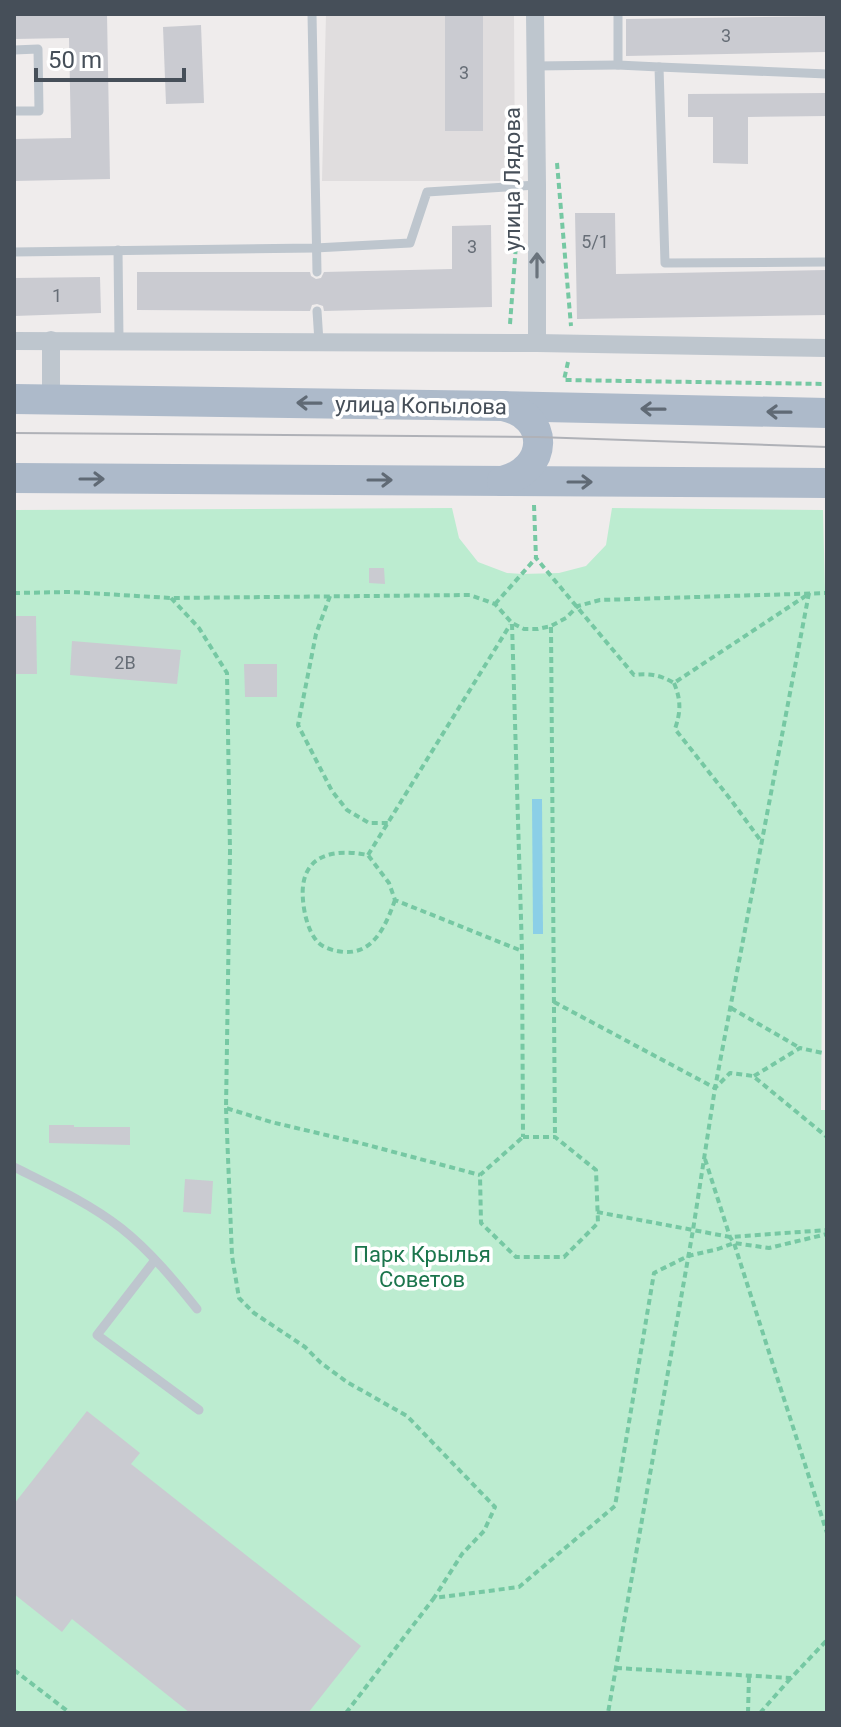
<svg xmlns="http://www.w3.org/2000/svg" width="841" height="1727" viewBox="0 0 841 1727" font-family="Roboto,sans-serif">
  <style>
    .education { fill: #e0ddde }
    .green { fill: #bcecd0 }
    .water { fill: #8bcfe7 }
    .building { fill: #cacbd1 }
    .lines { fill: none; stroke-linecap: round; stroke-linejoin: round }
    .path { stroke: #76c8a3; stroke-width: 4; stroke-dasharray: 6 4; stroke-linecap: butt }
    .service { stroke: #bec6ce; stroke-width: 9 }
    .minor { stroke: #bec6ce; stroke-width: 18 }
    .primary { stroke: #adbaca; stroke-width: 30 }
    .tram { stroke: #afb1b7; stroke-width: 2 }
    .oneway { stroke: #6a737c }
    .oneway2 { stroke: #606a75 }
    .labels { text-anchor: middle; stroke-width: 7; stroke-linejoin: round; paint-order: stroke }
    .number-label { font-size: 18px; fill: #676e77 }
    .street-label { font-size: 22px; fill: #464f59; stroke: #fff }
    .park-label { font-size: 22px; fill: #1b754c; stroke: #fff }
  </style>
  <rect width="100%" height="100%" fill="#efecec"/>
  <!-- education -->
  <path class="education" d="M326,14H514L515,181H322Z"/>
  <!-- green -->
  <path class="green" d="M452,508L459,538L478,562L507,573L522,574L559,573L586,566L606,545L612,508L823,510L825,593L821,1110H827V1713H14V510Z"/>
  <!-- water -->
  <path class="water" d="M532,799H542L543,934H533Z"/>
  <!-- building -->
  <g class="building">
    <path d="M14,14H107L110,179L14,181V139L71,138L69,38L14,39Z"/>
    <rect x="445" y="14" width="38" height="117"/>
    <path d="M827,16V52L626,56V19Z"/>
    <path d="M201,25L204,103L166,104L163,27Z"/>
    <path d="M827,93V116L748,117V164L713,163V117H688V94Z"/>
    <path d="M575,213H615L616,274L827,270V315L577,319Z"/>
    <path d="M491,225L492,307L324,311L323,306L317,304L312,305L310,311L137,310V272H310L311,276L316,279L321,278L324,272L452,269V226Z"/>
    <path d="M100,277L101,313L14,316V278Z"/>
    <path d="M369,568H384L385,584L369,583Z"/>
    <path d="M14,616H36L37,674H14Z"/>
    <path d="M72,641L181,650L177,684L70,675Z"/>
    <path d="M244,664H277V697H245Z"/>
    <path d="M49,1125H74V1127H130V1145L49,1143Z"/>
    <path d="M185,1179L213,1181L211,1214L183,1212Z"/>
    <path d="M87,1411L140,1453L131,1464L361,1646L308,1713H190L72,1619L62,1632L14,1594V1504Z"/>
  </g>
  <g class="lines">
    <!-- path -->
    <g class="path">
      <path d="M557,163L571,326"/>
      <path d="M510,324L516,245"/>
      <path d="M568,362L564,380L827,384"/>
      <path d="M534,505L536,558L634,675C650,673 660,675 674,683L807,595"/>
      <path d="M14,593L71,592L171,598L470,595L495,604L512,623L524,629H538L551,626L566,618L578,606L600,600L827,593"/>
      <path d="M809,593L715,1088L693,1230L730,1237L827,1230"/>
      <path d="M330,596L316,634L298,725L332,791L347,810L369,823H389"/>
      <path d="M171,598L199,628L227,673L230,851L226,1108L271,1122L360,1143L480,1175"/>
      <path d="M495,604L536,558"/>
      <path d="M512,624L522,951L523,1137"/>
      <path d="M551,627L555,1137"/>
      <path d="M674,683C681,700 681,711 675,729L731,800L761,841"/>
      <path d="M368,855L510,625"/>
      <path d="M395,900C386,925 374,954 344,952C334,951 322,948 316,940C308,930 304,913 303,900C299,855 332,848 368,855L389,883L395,900L522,951"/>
      <path d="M554,1002L715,1088L730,1073L753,1076L827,1137"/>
      <path d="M731,1008L800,1048"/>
      <path d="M754,1076L800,1048L827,1054"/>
      <path d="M226,1108L232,1256L239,1298L254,1313L305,1347L321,1363L347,1382L407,1416L495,1507L484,1531L462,1554L434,1598"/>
      <path d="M523,1137H555L596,1170L598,1223L564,1257H516L481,1223L480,1175Z"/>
      <path d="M705,1159L730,1237L734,1243L827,1533"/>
      <path d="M597,1212L693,1230L608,1713"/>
      <path d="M616,1668L791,1678L827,1640"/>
      <path d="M14,1670L70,1713"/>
      <path d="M346,1713L434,1598L519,1587L615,1506L654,1273L688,1256L718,1249L734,1243L769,1248L827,1234"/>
      <path d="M748,1713L749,1676"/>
      <path d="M760,1713L790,1679"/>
    </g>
    <!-- service -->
    <g class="service">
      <path d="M312,14L317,272"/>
      <path d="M618,14V65L659,67L665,263L827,262"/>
      <path d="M14,50L38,49L39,111H14"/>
      <path d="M535,66L618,65"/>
      <path d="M659,67L827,74"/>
      <path d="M118,250L119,340"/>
      <path d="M14,252L315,248L410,243L427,192L537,185"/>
      <path d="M317,311L319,342"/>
      <path d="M14,1167C50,1185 89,1203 121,1228C150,1251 174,1280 197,1309"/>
      <path d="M155,1260L97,1335L199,1410"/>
    </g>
    <!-- minor -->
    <g class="minor">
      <path d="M535,14L537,185V343"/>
      <path d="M51,340V399"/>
      <path d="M14,341L537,343L827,348"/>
    </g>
    <!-- primary -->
    <g class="primary">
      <path d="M14,399L502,406L827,413"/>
      <path d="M14,478L827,483"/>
      <path d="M502,481C549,470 551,416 503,406"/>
    </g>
    <!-- tram -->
    <path class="tram" d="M14,433L537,437L827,447"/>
  </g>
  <!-- one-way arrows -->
  <defs><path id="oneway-shaft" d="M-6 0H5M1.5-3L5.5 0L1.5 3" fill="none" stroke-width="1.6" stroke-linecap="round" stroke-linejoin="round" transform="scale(2)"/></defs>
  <use class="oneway" href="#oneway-shaft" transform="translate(537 265) rotate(-90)"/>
  <g class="oneway2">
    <use href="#oneway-shaft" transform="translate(309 403) rotate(-179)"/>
    <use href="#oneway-shaft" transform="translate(653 409) rotate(-179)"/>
    <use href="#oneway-shaft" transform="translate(779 412) rotate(-179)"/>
    <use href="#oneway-shaft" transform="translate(92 479)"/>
    <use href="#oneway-shaft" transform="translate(380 480)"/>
    <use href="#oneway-shaft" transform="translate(580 482)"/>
  </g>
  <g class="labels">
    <!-- number labels -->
    <g class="number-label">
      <text x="726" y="42">3</text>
      <text x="464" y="79">3</text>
      <text x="595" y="248">5/1</text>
      <text x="472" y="253">3</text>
      <text x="57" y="302">1</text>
      <text x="125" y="669">2В</text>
    </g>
    <!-- street labels -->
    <g class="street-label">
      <text transform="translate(512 179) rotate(-90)" y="8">улица Лядова</text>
      <text transform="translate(421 405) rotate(1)" y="8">улица Копылова</text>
    </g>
    <!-- park labels -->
    <g class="park-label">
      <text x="422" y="1262">Парк Крылья<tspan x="422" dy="25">Советов</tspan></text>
    </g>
  </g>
  <!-- border -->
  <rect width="841" height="1727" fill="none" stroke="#464f59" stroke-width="32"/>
  <!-- scale -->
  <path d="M36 68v12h148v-12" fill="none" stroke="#464f59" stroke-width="4"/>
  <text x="48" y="68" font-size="24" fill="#464f59" stroke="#ffffff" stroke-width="6" paint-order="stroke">50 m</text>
</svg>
